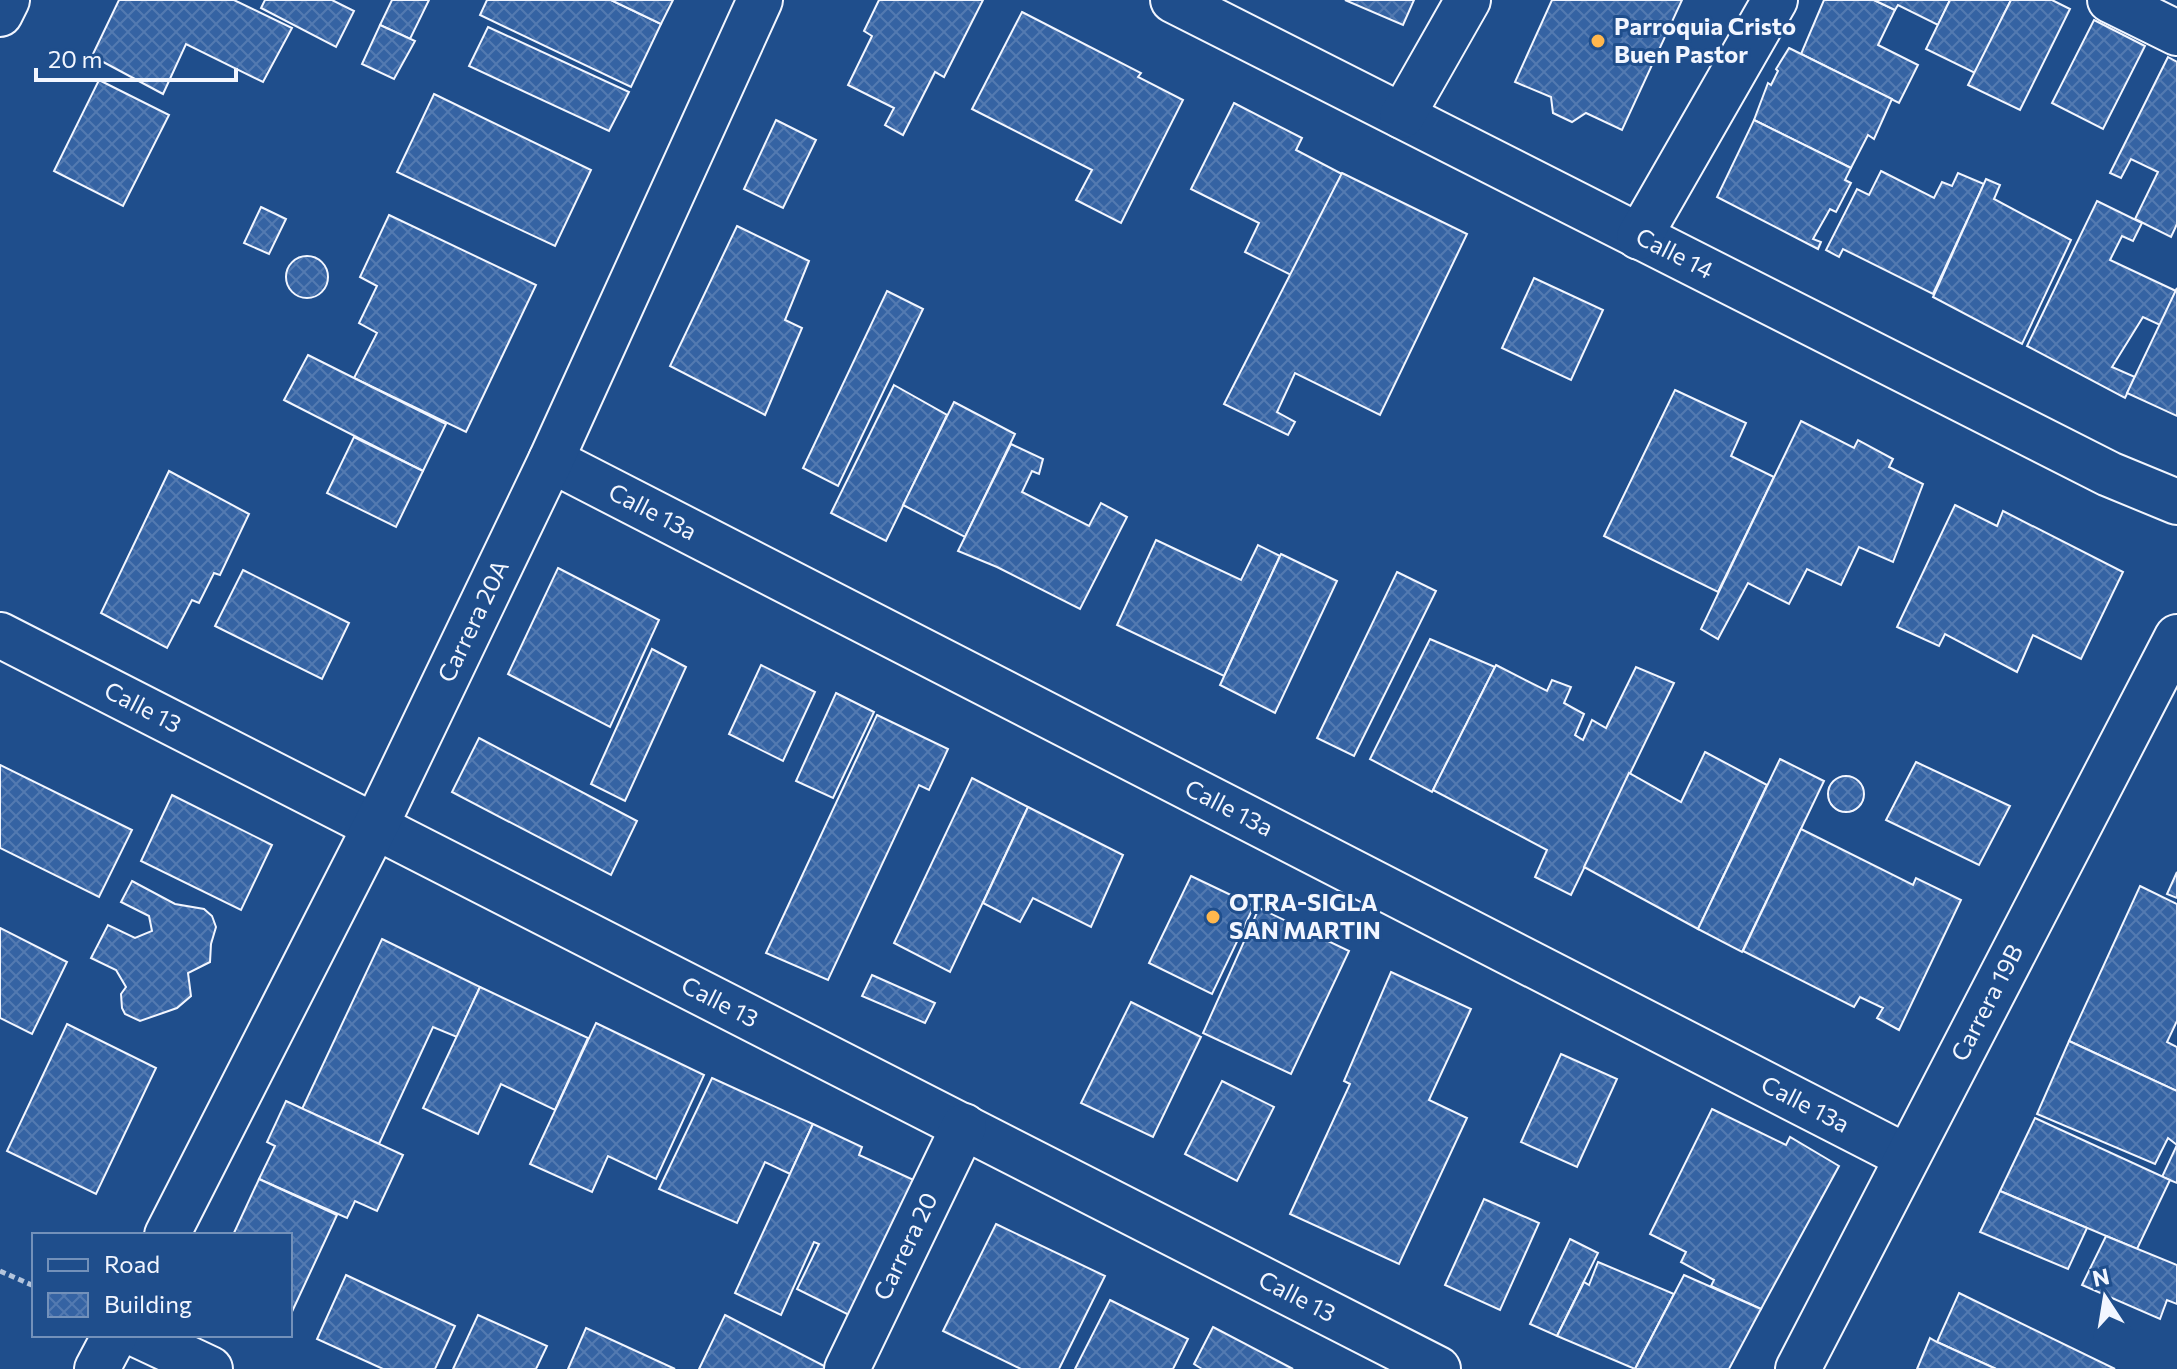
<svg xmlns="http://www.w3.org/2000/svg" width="2177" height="1369" viewBox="0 0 2177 1369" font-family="Commissioner,sans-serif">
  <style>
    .building { fill: url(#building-cross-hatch); stroke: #f2f6ff; stroke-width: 2 }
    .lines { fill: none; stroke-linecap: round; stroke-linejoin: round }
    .street-casing { stroke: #f2f6ff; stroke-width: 48 }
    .path { stroke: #b3c4dc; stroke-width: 5; stroke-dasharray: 6 4; stroke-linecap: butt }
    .street { stroke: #1f4e8c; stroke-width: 44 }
    .poi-dot { fill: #ffb74d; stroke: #1f4e8c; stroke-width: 3 }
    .labels { text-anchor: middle; stroke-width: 6; stroke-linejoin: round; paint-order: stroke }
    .poi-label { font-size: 24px; font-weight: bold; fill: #f2f6ff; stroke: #1f4e8c; text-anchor: start }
    .street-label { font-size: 24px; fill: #f2f6ff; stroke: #1f4e8c }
  </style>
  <defs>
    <pattern id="building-cross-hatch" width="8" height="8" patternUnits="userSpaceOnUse" patternTransform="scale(2)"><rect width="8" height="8" fill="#3563a3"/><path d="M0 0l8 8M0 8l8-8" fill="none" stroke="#537ab1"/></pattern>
  </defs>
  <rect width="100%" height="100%" fill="#1f4e8c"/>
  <!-- building -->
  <g class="building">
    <path d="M119,0H234L292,28L263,82L186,44L163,94L92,56Z"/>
    <path d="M265,0H332L354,11L336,47L261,8Z"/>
    <path d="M392,0H429L410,39L380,25Z"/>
    <path d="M487,0H611L661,24L631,87L480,15Z"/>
    <path d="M611,0H673L661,24Z"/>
    <path d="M879,0H983L944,77L935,72L903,135L885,125L894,108L848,85L872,36L864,31Z"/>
    <path d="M1345,0H1414L1403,25Z"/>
    <path d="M1552,0H1682L1622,130L1586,113L1572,122L1553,113L1551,97L1515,82Z"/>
    <path d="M1824,0H1874L1895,10L1878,45L1918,65L1899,103L1801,54Z"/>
    <path d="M1874,0H1950L1938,25L1898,5L1895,10Z"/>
    <path d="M1950,0H2011L1975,73L1926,49Z"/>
    <path d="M2011,0H2052L2070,9L2020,110L1968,85Z"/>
    <path d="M1022,12L1141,73L1138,77L1183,100L1121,223L1076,200L1092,170L972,109Z"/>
    <path d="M2094,20L2145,46L2103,129L2052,103Z"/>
    <path d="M380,25L415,41L394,79L362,64Z"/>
    <path d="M488,27L629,92L609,131L469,66Z"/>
    <path d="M1789,48L1892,99L1874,139L1868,135L1851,168L1754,120L1768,83L1771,85L1778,71L1776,69Z"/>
    <path d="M2168,57L2177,62V224L2171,237L2135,219L2158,172L2131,159L2121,178L2110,173Z"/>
    <path d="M99,80L169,115L123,206L54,171Z"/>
    <path d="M434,94L591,170L555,246L397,172Z"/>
    <path d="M1234,103L1302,138L1296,150L1342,174L1291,275L1245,252L1259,223L1191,189Z"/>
    <path d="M776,120L816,140L783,208L744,189Z"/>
    <path d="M1754,120L1851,168L1845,180L1851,183L1836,212L1830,209L1813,239L1821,242L1818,249L1717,197Z"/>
    <path d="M1881,171L1934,198L1942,182L1952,186L1958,173L1984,184L1933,294L1843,249L1839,257L1826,250L1857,189L1869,195Z"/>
    <path d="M1342,173L1467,234L1380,415L1295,373L1277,412L1295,422L1288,435L1224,404Z"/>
    <path d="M1986,179L2000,185L1994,199L2071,240L2022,344L1933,297Z"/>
    <path d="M2097,201L2142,223L2133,241L2122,236L2110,260L2176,291L2160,325L2143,317L2112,367L2135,377L2125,398L2027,346Z"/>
    <path d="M261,207L286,219L269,254L244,243Z"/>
    <path d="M389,215L536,285L466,432L354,378L377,333L359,323L377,286L360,277Z"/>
    <path d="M737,226L809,261L785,320L802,328L765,415L670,366Z"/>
    <circle cx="307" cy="277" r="21"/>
    <path d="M1534,278L1603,310L1571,380L1502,348Z"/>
    <path d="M2177,288V416L2127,393Z"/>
    <path d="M887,291L923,309L838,486L803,468Z"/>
    <path d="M308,355L446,424L423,471L284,400Z"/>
    <path d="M894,385L947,415L886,541L831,513Z"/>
    <path d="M1675,390L1746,423L1731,456L1774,477L1718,592L1604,536Z"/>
    <path d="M954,402L1015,434L965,537L903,505Z"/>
    <path d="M1801,421L1854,448L1858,440L1893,459L1889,467L1923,484L1893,562L1859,547L1841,585L1807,569L1789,604L1748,583L1718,639L1701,629Z"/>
    <path d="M354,437L423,471L396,527L327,493Z"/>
    <path d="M1011,444L1043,459L1039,474L1032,471L1022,492L1089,526L1101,503L1127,517L1080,609L997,567L958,551Z"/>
    <path d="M169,471L249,514L220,575L214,573L199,603L192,600L167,648L101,613Z"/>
    <path d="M1955,505L1997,526L2003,511L2123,572L2081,659L2033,635L2017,672L1945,634L1939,646L1897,627Z"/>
    <path d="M1156,540L1241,580L1258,545L1280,556L1224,676L1117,625Z"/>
    <path d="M1281,554L1337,581L1275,713L1220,685Z"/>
    <path d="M558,568L659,620L610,727L508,674Z"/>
    <path d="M243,570L349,623L322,679L215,626Z"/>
    <path d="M1397,572L1436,591L1354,756L1317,738Z"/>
    <path d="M1430,639L1495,667L1432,792L1370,759Z"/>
    <path d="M652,649L686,667L625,801L591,784Z"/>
    <path d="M761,665L815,692L783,761L729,734Z"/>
    <path d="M1496,665L1547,691L1552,680L1571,687L1564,703L1584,714L1575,735L1583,740L1592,720L1606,728L1636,667L1674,683L1571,895L1535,877L1547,850L1433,790Z"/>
    <path d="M836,693L874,712L833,798L796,781Z"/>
    <path d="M877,715L948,749L929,790L919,785L828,980L766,953Z"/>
    <path d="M479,738L637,821L611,875L452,792Z"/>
    <path d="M1705,752L1767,785L1698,929L1584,867L1629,773L1681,802Z"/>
    <path d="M1780,759L1824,781L1742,952L1698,929Z"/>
    <path d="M1916,762L2010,806L1979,865L1886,820Z"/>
    <path d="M0,765L132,830L99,897L0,848Z"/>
    <circle cx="1846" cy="794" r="18"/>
    <path d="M972,778L1028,807L950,972L894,943Z"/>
    <path d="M172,795L272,845L241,910L141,861Z"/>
    <path d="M1028,807L1123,855L1091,927L1033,898L1020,922L983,903Z"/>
    <path d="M1801,829L1913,885L1916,878L1961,900L1899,1030L1877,1018L1883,1008L1860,997L1854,1007L1743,951Z"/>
    <path d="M2177,872V898L2167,894Z"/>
    <path d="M1191,876L1254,906L1212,994L1149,963Z"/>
    <path d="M132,881L175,904L204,909L212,916L216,927L211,944L210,962L188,973L191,996L177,1008L140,1021L125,1014L122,1008L121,994L126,987L116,970L91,958L108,925L135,938L152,931L149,916L121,902Z"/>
    <path d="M2140,886L2177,904V1021L2167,1042L2177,1047V1091L2069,1041Z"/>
    <path d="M1259,908L1349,951L1291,1074L1203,1033Z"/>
    <path d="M0,928L67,962L32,1034L0,1018Z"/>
    <path d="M382,939L480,987L457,1037L433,1027L379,1144L302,1109Z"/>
    <path d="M1391,972L1471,1009L1429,1100L1467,1118L1399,1264L1290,1214L1350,1084L1344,1081Z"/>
    <path d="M872,975L935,1003L925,1023L862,996Z"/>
    <path d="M480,987L588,1038L555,1110L501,1084L478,1134L423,1108Z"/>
    <path d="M1131,1002L1201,1037L1153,1137L1081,1103Z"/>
    <path d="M596,1023L704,1075L656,1179L608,1156L592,1192L530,1164Z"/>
    <path d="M67,1024L156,1068L96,1194L7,1151Z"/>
    <path d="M2069,1041L2177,1091V1183L2162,1177L2177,1145L2168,1138L2155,1164L2037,1114Z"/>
    <path d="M1561,1054L1617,1079L1577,1167L1521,1142Z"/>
    <path d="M712,1078L813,1124L790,1174L765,1162L737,1223L659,1189Z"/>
    <path d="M1222,1081L1274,1107L1237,1181L1185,1154Z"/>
    <path d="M286,1101L403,1155L377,1211L355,1201L347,1218L259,1179L275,1146L267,1142Z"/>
    <path d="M1712,1109L1786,1145L1790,1137L1839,1166L1761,1309L1711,1286L1714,1280L1681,1262L1686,1252L1650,1234Z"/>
    <path d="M2035,1118L2170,1180L2137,1249L2000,1191Z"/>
    <path d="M813,1124L862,1147L859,1155L918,1182L855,1318L797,1289L819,1244L814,1242L781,1315L735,1293Z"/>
    <path d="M259,1179L337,1215L290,1316V1235H233Z"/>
    <path d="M2000,1191L2087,1228L2068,1269L1980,1232Z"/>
    <path d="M1484,1199L1539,1223L1500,1310L1445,1285Z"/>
    <path d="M996,1224L1105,1276L1059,1369H1021L943,1331Z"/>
    <path d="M2106,1236L2177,1265V1304L2167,1300L2160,1319L2082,1285Z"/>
    <path d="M1570,1239L1598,1253L1557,1336L1530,1324Z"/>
    <path d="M1598,1262L1674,1294L1635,1369L1557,1336L1584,1282L1589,1285Z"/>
    <path d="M346,1275L455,1326L435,1369H383L317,1339Z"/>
    <path d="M1684,1275L1761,1309L1729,1369H1635Z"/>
    <path d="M1959,1293L2115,1369H1996L1937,1342Z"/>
    <path d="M1110,1300L1188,1339L1173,1369H1075Z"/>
    <path d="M478,1315L547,1346L536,1369H453Z"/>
    <path d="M725,1315L830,1369H699Z"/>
    <path d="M1213,1327L1274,1359L1293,1369H1202L1194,1364Z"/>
    <path d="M586,1328L675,1369H568Z"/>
    <path d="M1930,1338L1937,1342L1996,1369H1917Z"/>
  </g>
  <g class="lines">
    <defs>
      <g id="street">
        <path id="s1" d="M1173,0L2109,474L2177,502"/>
        <path d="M2110,0L2177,33"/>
        <path d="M0,14L7,0"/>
        <path d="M1402,116L1468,0"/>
        <path d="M1639,237L1775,0"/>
        <path id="s2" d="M551,460L1907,1157"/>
        <path id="s3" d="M0,635L1438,1369"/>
        <path id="s4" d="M167,1235L376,825L551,460L760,0"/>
        <path d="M138,1335L210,1369"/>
        <path d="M97,1369L115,1335"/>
        <path id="s5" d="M847,1369L964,1126"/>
        <path id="s6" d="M1798,1369L2177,637"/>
      </g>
    </defs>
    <!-- street casing -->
    <use href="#street" class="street-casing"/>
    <!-- path -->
    <path class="path" d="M0,1271L34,1286"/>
    <!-- street -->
    <use href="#street" class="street"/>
  </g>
  <!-- markers -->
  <g class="poi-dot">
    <circle cx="1598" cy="41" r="8"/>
    <circle cx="1213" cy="917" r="8"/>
  </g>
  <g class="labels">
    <!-- poi labels -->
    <g class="poi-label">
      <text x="1614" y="35">Parroquia Cristo<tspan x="1614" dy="28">Buen Pastor</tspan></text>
      <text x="1229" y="911">OTRA-SIGLA<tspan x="1229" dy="28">SAN MARTIN</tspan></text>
    </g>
    <!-- street labels -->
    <g class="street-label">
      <text dy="8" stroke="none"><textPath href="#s1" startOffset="562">Calle 14</textPath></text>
      <text dy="8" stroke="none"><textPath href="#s2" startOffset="114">Calle 13a</textPath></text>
      <text dy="8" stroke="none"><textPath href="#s4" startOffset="686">Carrera 20A</textPath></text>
      <text dy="8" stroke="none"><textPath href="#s3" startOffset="160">Calle 13</textPath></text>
      <text dy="8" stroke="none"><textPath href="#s2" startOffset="762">Calle 13a</textPath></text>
      <text dy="8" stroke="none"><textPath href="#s3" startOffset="808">Calle 13</textPath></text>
      <text dy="8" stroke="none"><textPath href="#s6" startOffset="412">Carrera 19B</textPath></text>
      <text dy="8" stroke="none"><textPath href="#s2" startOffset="1410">Calle 13a</textPath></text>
      <text dy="8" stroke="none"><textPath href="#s5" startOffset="136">Carrera 20</textPath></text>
      <text dy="8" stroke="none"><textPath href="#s3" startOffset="1456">Calle 13</textPath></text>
    </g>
  </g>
  <!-- legend -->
  <rect x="32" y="1233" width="260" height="104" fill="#1f4e8c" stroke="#7391ba" stroke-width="2"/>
  <rect x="48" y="1259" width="40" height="12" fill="#1f4e8c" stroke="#7391ba" stroke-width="2"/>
  <text x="104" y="1273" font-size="24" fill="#f2f6ff">Road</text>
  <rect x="48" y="1293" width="40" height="24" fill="url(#building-cross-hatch)" stroke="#7391ba" stroke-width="2"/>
  <text x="104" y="1313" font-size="24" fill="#f2f6ff">Building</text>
  <!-- north arrow -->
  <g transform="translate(2105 1297) rotate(348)" stroke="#1f4e8c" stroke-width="6" paint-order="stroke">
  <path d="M0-6L14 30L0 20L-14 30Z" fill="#f2f6ff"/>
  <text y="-12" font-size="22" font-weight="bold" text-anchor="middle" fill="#f2f6ff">N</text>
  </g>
  <!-- scale -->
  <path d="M36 68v12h200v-12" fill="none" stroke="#f2f6ff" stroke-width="4"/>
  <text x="48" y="68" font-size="24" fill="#f2f6ff" stroke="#1f4e8c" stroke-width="6" paint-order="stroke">20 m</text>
</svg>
